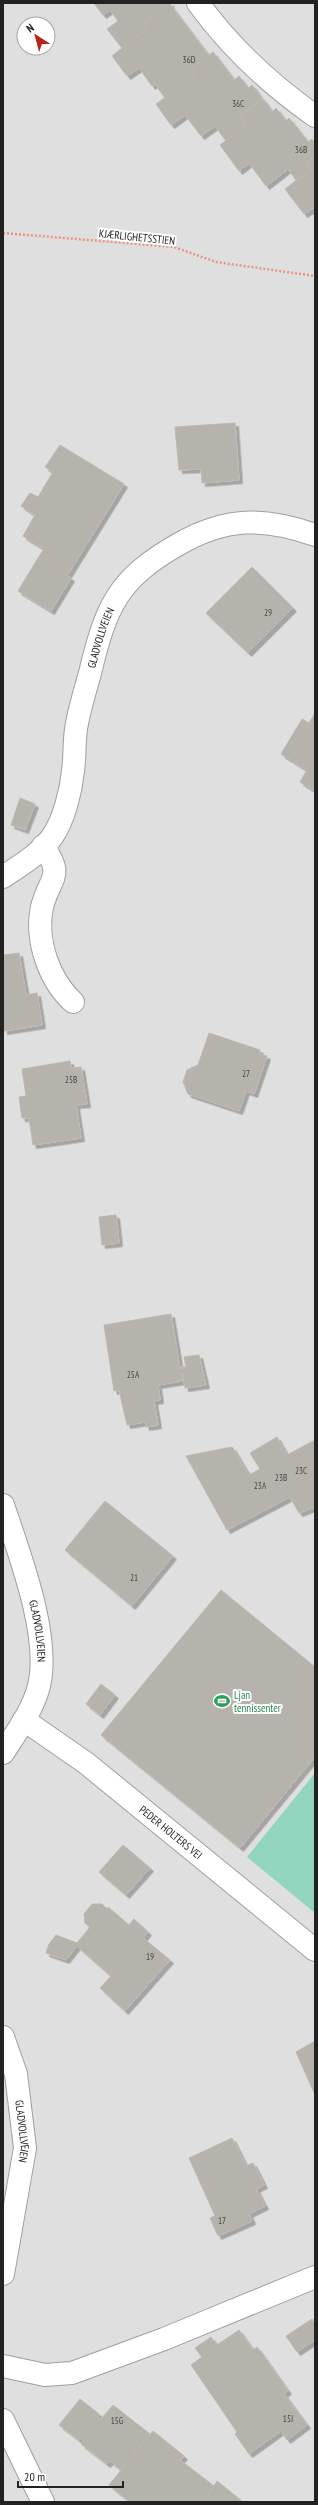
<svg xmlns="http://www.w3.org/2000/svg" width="318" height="2505" viewBox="0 0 318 2505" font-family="'PT Sans Narrow',sans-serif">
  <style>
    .residential { fill: #dfdfdf; fill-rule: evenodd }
    .pitch { fill: #92d5bf }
    .building { fill: #b6b2ac; stroke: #c1b7ad; filter: url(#shadow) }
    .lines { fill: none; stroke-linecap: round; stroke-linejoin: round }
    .minor-casing { stroke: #9f9f9f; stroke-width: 24 }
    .path { stroke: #ea9281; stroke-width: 2.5; stroke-dasharray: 2 2; stroke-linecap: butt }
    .minor { stroke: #fff; stroke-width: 22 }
    .labels { text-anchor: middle; stroke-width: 4; stroke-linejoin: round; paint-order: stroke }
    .number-label { font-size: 9px; fill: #474644 }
    .street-label { font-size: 11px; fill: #222; stroke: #fff }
    .leisure-label { font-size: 11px; fill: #27864d; stroke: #fff; text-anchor: start }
  </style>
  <defs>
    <filter id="shadow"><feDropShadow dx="3.5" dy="3.5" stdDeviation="0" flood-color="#0004"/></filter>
  </defs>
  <rect width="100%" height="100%" fill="#f1efea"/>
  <!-- residential -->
  <path class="residential" d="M3,3H315V2502H3ZM24,24H48V48H24Z"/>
  <!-- pitch -->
  <path class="pitch" d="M315,1773V1913L247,1857Z"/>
  <!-- building -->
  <g class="building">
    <path d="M94,3H171L144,22L148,28L122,48L107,29L118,21L110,10L103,15Z"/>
    <path d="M169,3L209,56L191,69L196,75L165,98L155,84L152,86L139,68L127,76L112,56L148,28L144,22Z"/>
    <path d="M213,52L234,80L239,76L248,89L252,85L262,99L240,116L247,125L226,141L215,126L201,136L185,115L171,125L156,104L196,75L191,69Z"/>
    <path d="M263,99L272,112L276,108L286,121L289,118L308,142L312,139L315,143V156L306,163L311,169L296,180L288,169L266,186L249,163L239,171L220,145L247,125L240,116Z"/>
    <path d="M315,156V207L304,214L285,189L311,169L306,163Z"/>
    <path d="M235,423L239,480L202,483L201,469L179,470L175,427Z"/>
    <path d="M60,445L124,484L67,576L38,558L44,549L23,536L35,515L21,506L30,493L38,497L53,472L45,467Z"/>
    <path d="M38,558L71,578L51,611L18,591Z"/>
    <path d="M252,567L293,608L248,653L206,613Z"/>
    <path d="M315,713V791L300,782L307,770L281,754L302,719L309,723Z"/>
    <path d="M20,798L35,804L25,830L11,825Z"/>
    <path d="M19,953L26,995L37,993L42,1025L4,1031L3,955Z"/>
    <path d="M209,1033L260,1050L259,1054L267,1056L254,1094L246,1091L239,1111L188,1094L183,1082L187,1070L198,1065Z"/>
    <path d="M70,1061L71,1068L81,1067L87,1104L76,1105L81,1138L33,1145L29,1118H22L19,1097L26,1096L22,1069Z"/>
    <path d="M116,1215L119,1243L102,1245L99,1217Z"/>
    <path d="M171,1314L182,1381L158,1385L160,1400L154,1401L158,1425L146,1427L145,1422L127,1425L119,1390L114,1391L104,1325Z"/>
    <path d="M199,1355L206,1385L185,1388L182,1367H186L184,1357Z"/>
    <path d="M277,1437L287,1455L315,1440V1507L299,1513L290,1497L227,1530L186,1456L232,1447L249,1475L260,1469L250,1453Z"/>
    <path d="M105,1501L173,1556L132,1606L65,1550Z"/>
    <path d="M221,1590L315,1667V1757L240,1848L101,1735Z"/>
    <path d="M101,1684L115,1695L100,1715L86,1704Z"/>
    <path d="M123,1845L150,1868L126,1895L99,1872Z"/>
    <path d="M92,1904H102L107,1909L108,1907L129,1925L134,1919L148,1932L143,1938L170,1960L125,2011L100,1988L111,1976L77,1946L66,1960L46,1953L49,1944L56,1935L77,1943L90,1927L85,1923L84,1914Z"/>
    <path d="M315,2041V2095L296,2052Z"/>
    <path d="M232,2138L246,2166L253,2163L264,2185L256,2189L265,2206L249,2214L252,2221L218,2236L210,2218L215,2216L189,2158Z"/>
    <path d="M312,2319L315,2324V2340L297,2352L286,2336Z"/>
    <path d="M239,2330L253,2350L257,2347L288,2391L284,2394L307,2425L287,2440L281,2431L249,2454L235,2434L237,2432L191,2365L202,2357L195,2348L211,2337L217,2345Z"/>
    <path d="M80,2399L99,2414L98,2416L101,2419L113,2405L150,2434L121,2470L110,2461L107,2464L81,2444L84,2441L80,2438L79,2440L59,2425Z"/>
    <path d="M153,2431L184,2456L147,2502H130L109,2485Z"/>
    <path d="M180,2460L214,2486L204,2502H147Z"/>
    <path d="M217,2481L243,2502H204Z"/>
  </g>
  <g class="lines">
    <defs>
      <g id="minor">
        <path d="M198,3C230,47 271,85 315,116"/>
        <path d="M43,846C65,877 50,876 42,907C35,940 49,980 73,1002"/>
        <path id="s1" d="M3,877C19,866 40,854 52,837C64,820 71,791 73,771C75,757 74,743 76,729C79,710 85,691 90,673C106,607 117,579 179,544C226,517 264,517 315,535"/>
        <path id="s2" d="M3,1505C19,1553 51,1636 39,1686C33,1710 16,1733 3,1753"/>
        <path id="s3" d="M24,1720L86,1763L315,1950"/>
        <path id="s4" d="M3,2037L16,2074L25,2148L3,2274"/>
        <path d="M3,2366L45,2375L72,2373L164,2339L315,2277"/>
        <path d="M3,2420L43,2502"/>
      </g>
    </defs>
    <!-- minor casing -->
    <use href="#minor" class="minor-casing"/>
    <!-- path -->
    <path class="path" d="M3,233L174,247L216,262L315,276"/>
    <!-- minor -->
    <use href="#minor" class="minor"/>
  </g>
  <!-- icons -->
  <defs>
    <symbol id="stadium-bare" viewBox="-9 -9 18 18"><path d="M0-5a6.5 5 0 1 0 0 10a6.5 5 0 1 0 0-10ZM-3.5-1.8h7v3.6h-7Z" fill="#2e9e5b" stroke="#fff" stroke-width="2.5" paint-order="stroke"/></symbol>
  </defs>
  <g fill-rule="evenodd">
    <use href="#stadium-bare" x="211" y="1690" width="22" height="22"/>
  </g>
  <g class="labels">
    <!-- number labels -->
    <g class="number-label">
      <text x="189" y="63">36D</text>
      <text x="238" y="107">36C</text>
      <text x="301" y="153">36B</text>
      <text x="268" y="616">29</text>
      <text x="246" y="1077">27</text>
      <text x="71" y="1083">25B</text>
      <text x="133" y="1378">25A</text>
      <text x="301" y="1474">23C</text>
      <text x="281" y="1481">23B</text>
      <text x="260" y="1489">23A</text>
      <text x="134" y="1581">21</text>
      <text x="150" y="1960">19</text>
      <text x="222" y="2224">17</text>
      <text x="288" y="2422">15J</text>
      <text x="117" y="2424">15G</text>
    </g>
    <!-- street labels -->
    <g class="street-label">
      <text transform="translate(137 237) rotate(6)" y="4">KJÆRLIGHETSSTIEN</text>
      <text dy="4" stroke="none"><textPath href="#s1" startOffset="270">GLADVOLLVEIEN</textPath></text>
      <text dy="4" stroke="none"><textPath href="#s2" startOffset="131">GLADVOLLVEIEN</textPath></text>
      <text dy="4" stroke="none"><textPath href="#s3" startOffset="185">PEDER HOLTERS VEI</textPath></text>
      <text dy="4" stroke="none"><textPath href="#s4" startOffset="97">GLADVOLLVEIEN</textPath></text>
    </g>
    <!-- leisure labels -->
    <g class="leisure-label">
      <text x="234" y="1699">Ljan<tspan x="234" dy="13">tennissenter</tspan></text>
    </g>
  </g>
  <!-- border -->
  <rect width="318" height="2505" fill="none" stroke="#222222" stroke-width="8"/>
  <!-- north arrow -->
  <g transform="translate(36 36) rotate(324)"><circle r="19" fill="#ffffff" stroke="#a7a7a7"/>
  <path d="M0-3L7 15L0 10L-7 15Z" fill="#ba2219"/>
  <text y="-6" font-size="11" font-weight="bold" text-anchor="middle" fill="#222222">N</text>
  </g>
  <!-- scale -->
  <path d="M18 2481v6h105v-6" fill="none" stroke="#222222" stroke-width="2"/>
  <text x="24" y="2481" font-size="12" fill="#222222" stroke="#ffffff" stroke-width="3" paint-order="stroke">20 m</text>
</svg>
